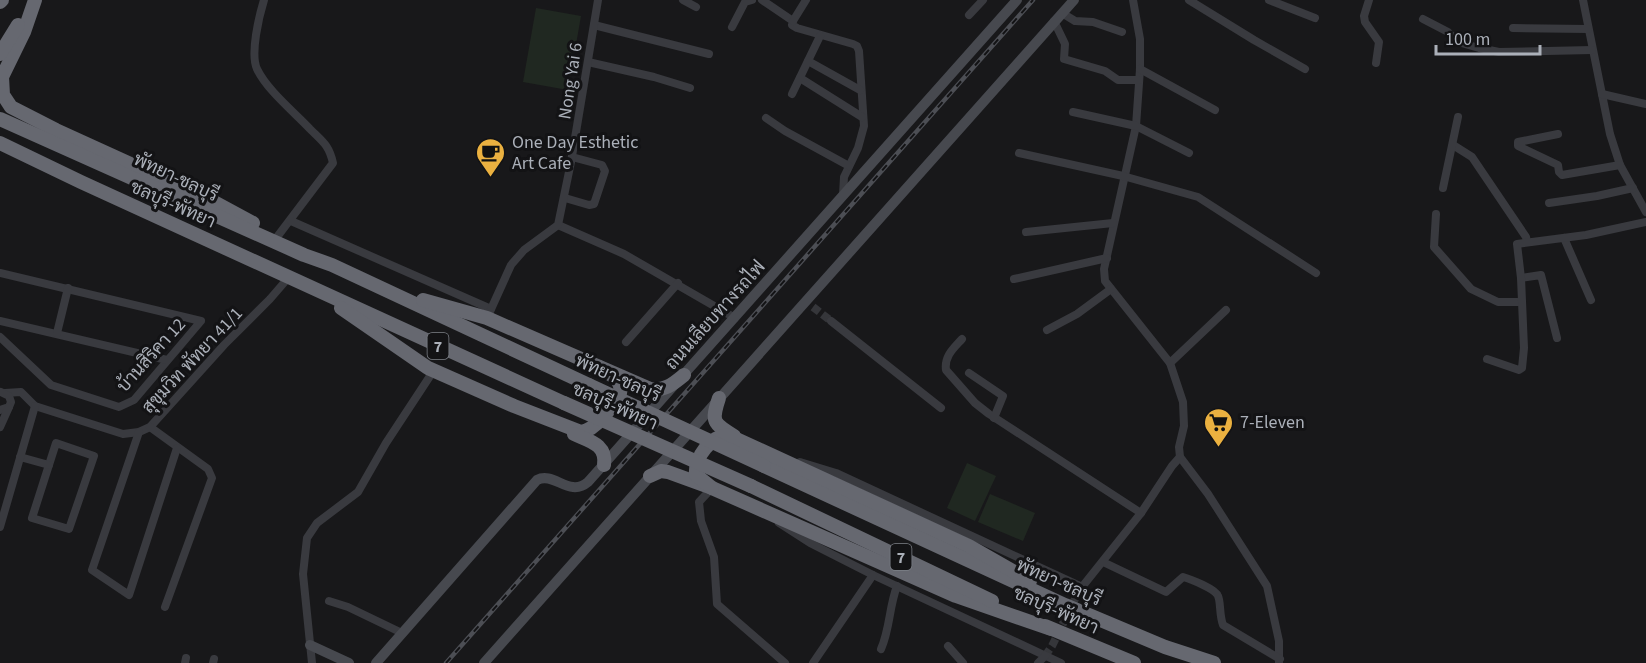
<svg xmlns="http://www.w3.org/2000/svg" width="1646" height="663" viewBox="0 0 1646 663" font-family="'Source Sans 3',Sarabun,sans-serif">
  <style>
    .green { fill: #202821 }
    .lines { fill: none; stroke-linecap: round; stroke-linejoin: round }
    .street-tunnel { stroke: #35363a; stroke-width: 8; stroke-dasharray: 8 4; stroke-linecap: butt }
    .street { stroke: #393a3f; stroke-width: 8 }
    .secondary { stroke: #47494f; stroke-width: 10 }
    .highway { stroke: #666870; stroke-width: 14 }
    .rail-casing { stroke: #4c4e54; stroke-width: 4.5 }
    .rail { stroke: #131315; stroke-width: 2; stroke-dasharray: 7; stroke-linecap: butt }
    .highway-bridge { stroke: #666870; stroke-width: 14 }
    .labels { text-anchor: middle; stroke-width: 6; stroke-linejoin: round; paint-order: stroke }
    .shield { fill: #131315; stroke: #7d8188; stroke-width: 1.5 }
    .shield-label { font-size: 16px; font-weight: bold; fill: #abb0b9 }
    .street-label { font-size: 18px; fill: #abb0b9; stroke: #131315 }
    .poi-label { font-size: 18px; fill: #abb0b9; stroke: #131315; text-anchor: start }
  </style>
  <rect width="100%" height="100%" fill="#18181a"/>
  <!-- green -->
  <g class="green">
    <path d="M536,8L581,16L568,90L523,82Z"/>
    <path d="M967,463L996,476L975,521L947,508Z"/>
    <path d="M990,494L1035,513L1023,541L978,522Z"/>
  </g>
  <g class="lines">
    <!-- street-tunnel -->
    <g class="street-tunnel">
      <path d="M813,307L831,321"/>
      <path d="M1045,656L1052,646L1076,597"/>
    </g>
    <!-- street -->
    <g class="street">
      <path d="M264,0C259,16 250,54 257,69C267,90 294,112 310,129C323,142 329,145 333,163L277,237"/>
      <path d="M683,0L696,7"/>
      <path d="M762,0L793,21L792,25L797,28L853,44L857,46L859,51L864,126L858,148L844,177L843,195"/>
      <path d="M1133,0L1140,39V69L1136,126L1104,269L1105,281L1170,363L1183,402L1184,426L1179,447L1180,457L1208,494L1267,586L1279,641V663"/>
      <path d="M1189,0L1254,40L1305,69"/>
      <path d="M1269,0L1315,18"/>
      <path d="M1369,0L1364,16L1365,22L1379,42L1376,63"/>
      <path d="M1583,0L1610,134L1620,165L1646,212"/>
      <path d="M1062,13L1075,21L1093,22L1122,32"/>
      <path d="M969,15L983,0"/>
      <path d="M1423,19L1448,32L1458,42L1479,48L1499,52L1592,50"/>
      <path d="M793,21L806,0"/>
      <path d="M1054,21L1065,44L1064,59L1105,71L1118,80H1139"/>
      <path d="M594,25L709,54"/>
      <path d="M732,27L745,2L752,0"/>
      <path d="M1513,28L1588,29"/>
      <path d="M808,61L860,90"/>
      <path d="M588,62L654,77L690,88"/>
      <path d="M1140,69L1215,110"/>
      <path d="M800,78L862,117"/>
      <path d="M792,94L820,36"/>
      <path d="M1602,94L1646,104"/>
      <path d="M1073,112L1136,126L1189,153"/>
      <path d="M766,118L785,131L849,166"/>
      <path d="M1558,134L1518,142V146L1558,165L1559,172L1562,175L1620,165"/>
      <path d="M1453,145L1472,157L1526,237L1527,242"/>
      <path d="M1019,153L1123,176L1198,197L1316,273"/>
      <path d="M1443,188L1458,117"/>
      <path d="M565,198L589,205L594,204L605,171L602,165L572,157"/>
      <path d="M1549,203L1597,196L1633,188"/>
      <path d="M1436,214L1434,247L1471,289L1498,302H1522"/>
      <path d="M291,221L491,309"/>
      <path d="M558,225L624,254L735,318"/>
      <path d="M1026,232L1113,223"/>
      <path d="M1564,238L1591,300"/>
      <path d="M0,273L201,321L134,400L119,407L51,385L0,337"/>
      <path d="M1521,278L1541,275L1557,338"/>
      <path d="M1014,279L1107,258"/>
      <path d="M487,318L511,265L524,250L558,225L571,162L598,0"/>
      <path d="M0,321L167,360"/>
      <path d="M831,321L941,408"/>
      <path d="M1047,330L1077,314L1111,289"/>
      <path d="M57,333L68,288"/>
      <path d="M962,339C954,348 944,356 946,370L975,403L989,414L1141,513"/>
      <path d="M626,342L678,283"/>
      <path d="M1487,359L1519,370L1522,368L1524,348L1521,278L1517,244L1586,235L1646,222"/>
      <path d="M1170,363L1226,310"/>
      <path d="M969,373L1003,396L994,418"/>
      <path d="M5,393L21,392L35,406L123,434L139,432L150,427L224,345L270,299L289,277"/>
      <path d="M0,410L9,407L11,402L9,396L1,392"/>
      <path d="M0,427L9,407"/>
      <path d="M150,427L208,469L212,478L165,607"/>
      <path d="M139,432L92,570L129,595L177,448"/>
      <path d="M56,443L94,456L69,529L32,518Z"/>
      <path d="M20,457L49,465"/>
      <path d="M800,462L836,473L1082,587"/>
      <path d="M712,488L699,502L701,521L714,557L717,604L785,663"/>
      <path d="M779,523L810,543L873,575L1061,663"/>
      <path d="M0,527L35,406"/>
      <path d="M1103,562L1166,592L1183,577C1190,579 1216,589 1218,596C1221,602 1219,614 1223,625L1280,659"/>
      <path d="M1076,597L1082,587L1141,513L1172,466L1180,457"/>
      <path d="M329,601L348,607L402,633"/>
      <path d="M948,646L963,663"/>
      <path d="M881,649C890,629 889,607 897,586"/>
      <path d="M185,663L186,658"/>
      <path d="M213,663L214,659"/>
      <path d="M312,663L303,574L307,538L317,523L358,492L386,443L434,370"/>
      <path d="M813,663L873,575"/>
      <path d="M1038,663L1045,656"/>
    </g>
    <!-- secondary -->
    <g class="secondary">
      <path d="M310,645L349,663"/>
      <path d="M376,663L537,480C554,471 569,498 588,482L1017,0"/>
      <path d="M484,663L1074,0"/>
    </g>
    <!-- highway -->
    <g class="highway">
      <path d="M35,0L24,32L2,77L3,95L11,107L56,130L212,201L253,223"/>
      <path d="M0,2L2,0"/>
      <path d="M0,54L18,25"/>
      <path d="M0,119L304,255L332,265L589,385"/>
      <path d="M0,143L81,182L564,403"/>
      <path d="M423,300L487,318L650,389C665,391 673,384 684,375"/>
      <path d="M341,308L428,368L514,406L581,432C597,430 612,406 620,393C623,379 609,374 599,367"/>
      <path d="M719,398C711,422 713,423 734,436"/>
      <path d="M574,434C589,441 607,444 604,465"/>
      <path d="M764,466L1065,605L1165,647L1214,663"/>
      <path d="M650,476L661,471L668,472L712,488L956,596L1051,629"/>
      <path d="M751,486L992,601"/>
      <path d="M712,488L696,475C694,458 711,434 730,436L969,546L1030,581"/>
      <path d="M1045,626L1134,663"/>
    </g>
    <defs>
      <path id="rail" d="M446,663L1033,0"/>
    </defs>
    <!-- rail casing -->
    <use href="#rail" class="rail-casing"/>
    <!-- rail -->
    <use href="#rail" class="rail"/>
    <!-- highway-bridge -->
    <g class="highway-bridge">
      <path d="M589,385L764,466"/>
      <path d="M564,403L751,486"/>
    </g>
  </g>
  <!-- icons -->
  <defs>
    <symbol id="cafe-pin" viewBox="-11 -11 22 30"><path d="M0 17L-7.5 6A9.5 9.5 0 1 1 7.5 6Z" fill="#ebb140" stroke="#131315"/><path d="M-5.5-4.5H6V0H3Q3 3.5 0 3.5H-2.5Q-5.5 3.5-5.5 0ZM3-3.2v2h1.7v-2ZM-6 4.5H4V6H-6Z" fill="#111"/></symbol>
    <symbol id="supermarket-pin" viewBox="-11 -11 22 30"><path d="M0 17L-7.5 6A9.5 9.5 0 1 1 7.5 6Z" fill="#ebb140" stroke="#131315"/><path d="M-6-5.5h2.5l.6 2H6L4.5 2H-2.5L-4.4-4H-6ZM-1.5 3.2a1.3 1.3 0 1 0 .1 0ZM3 3.2a1.3 1.3 0 1 0 .1 0Z" fill="#111"/></symbol>
  </defs>
  <g fill-rule="evenodd">
    <use href="#cafe-pin" x="474" y="136" width="33" height="45"/>
    <use href="#supermarket-pin" x="1202" y="406" width="33" height="45"/>
  </g>
  <g class="labels">
    <!-- shield labels -->
    <g class="shield">
      <rect x="427.5" y="333" width="21" height="26" rx="4.5"/>
      <rect x="890.5" y="544" width="21" height="26" rx="4.5"/>
    </g>
    <g class="shield-label">
      <text x="438" y="352">7</text>
      <text x="901" y="563">7</text>
    </g>
    <!-- street labels -->
    <g class="street-label">
      <text transform="translate(570 81) rotate(-81)" y="6">Nong Yai 6</text>
      <text transform="translate(176 177) rotate(25)" y="6">พัทยา-ชลบุรี</text>
      <text transform="translate(173 204) rotate(24)" y="6">ชลบุรี-พัทยา</text>
      <text transform="translate(715 315) rotate(-48)" y="6">ถนนเลียบทางรถไฟ</text>
      <text transform="translate(151 355) rotate(-48)" y="6">บ้านสิริคา 12</text>
      <text transform="translate(192 360) rotate(-47)" y="6">สุขุมวิท พัทยา 41/1</text>
      <text transform="translate(618 378) rotate(24)" y="6">พัทยา-ชลบุรี</text>
      <text transform="translate(615 406) rotate(24)" y="6">ชลบุรี-พัทยา</text>
      <text transform="translate(1059 582) rotate(24)" y="6">พัทยา-ชลบุรี</text>
      <text transform="translate(1056 610) rotate(24)" y="6">ชลบุรี-พัทยา</text>
    </g>
    <!-- poi labels -->
    <g class="poi-label">
      <text x="512" y="148">One Day Esthetic<tspan x="512" dy="21">Art Cafe</tspan></text>
      <text x="1240" y="428">7-Eleven</text>
    </g>
  </g>
  <!-- scale -->
  <path d="M1436 45v9h104v-9" fill="none" stroke="#abb0b9" stroke-width="3"/>
  <text x="1445" y="45" font-size="18" fill="#abb0b9" stroke="#131315" stroke-width="4.5" paint-order="stroke">100 m</text>
</svg>
